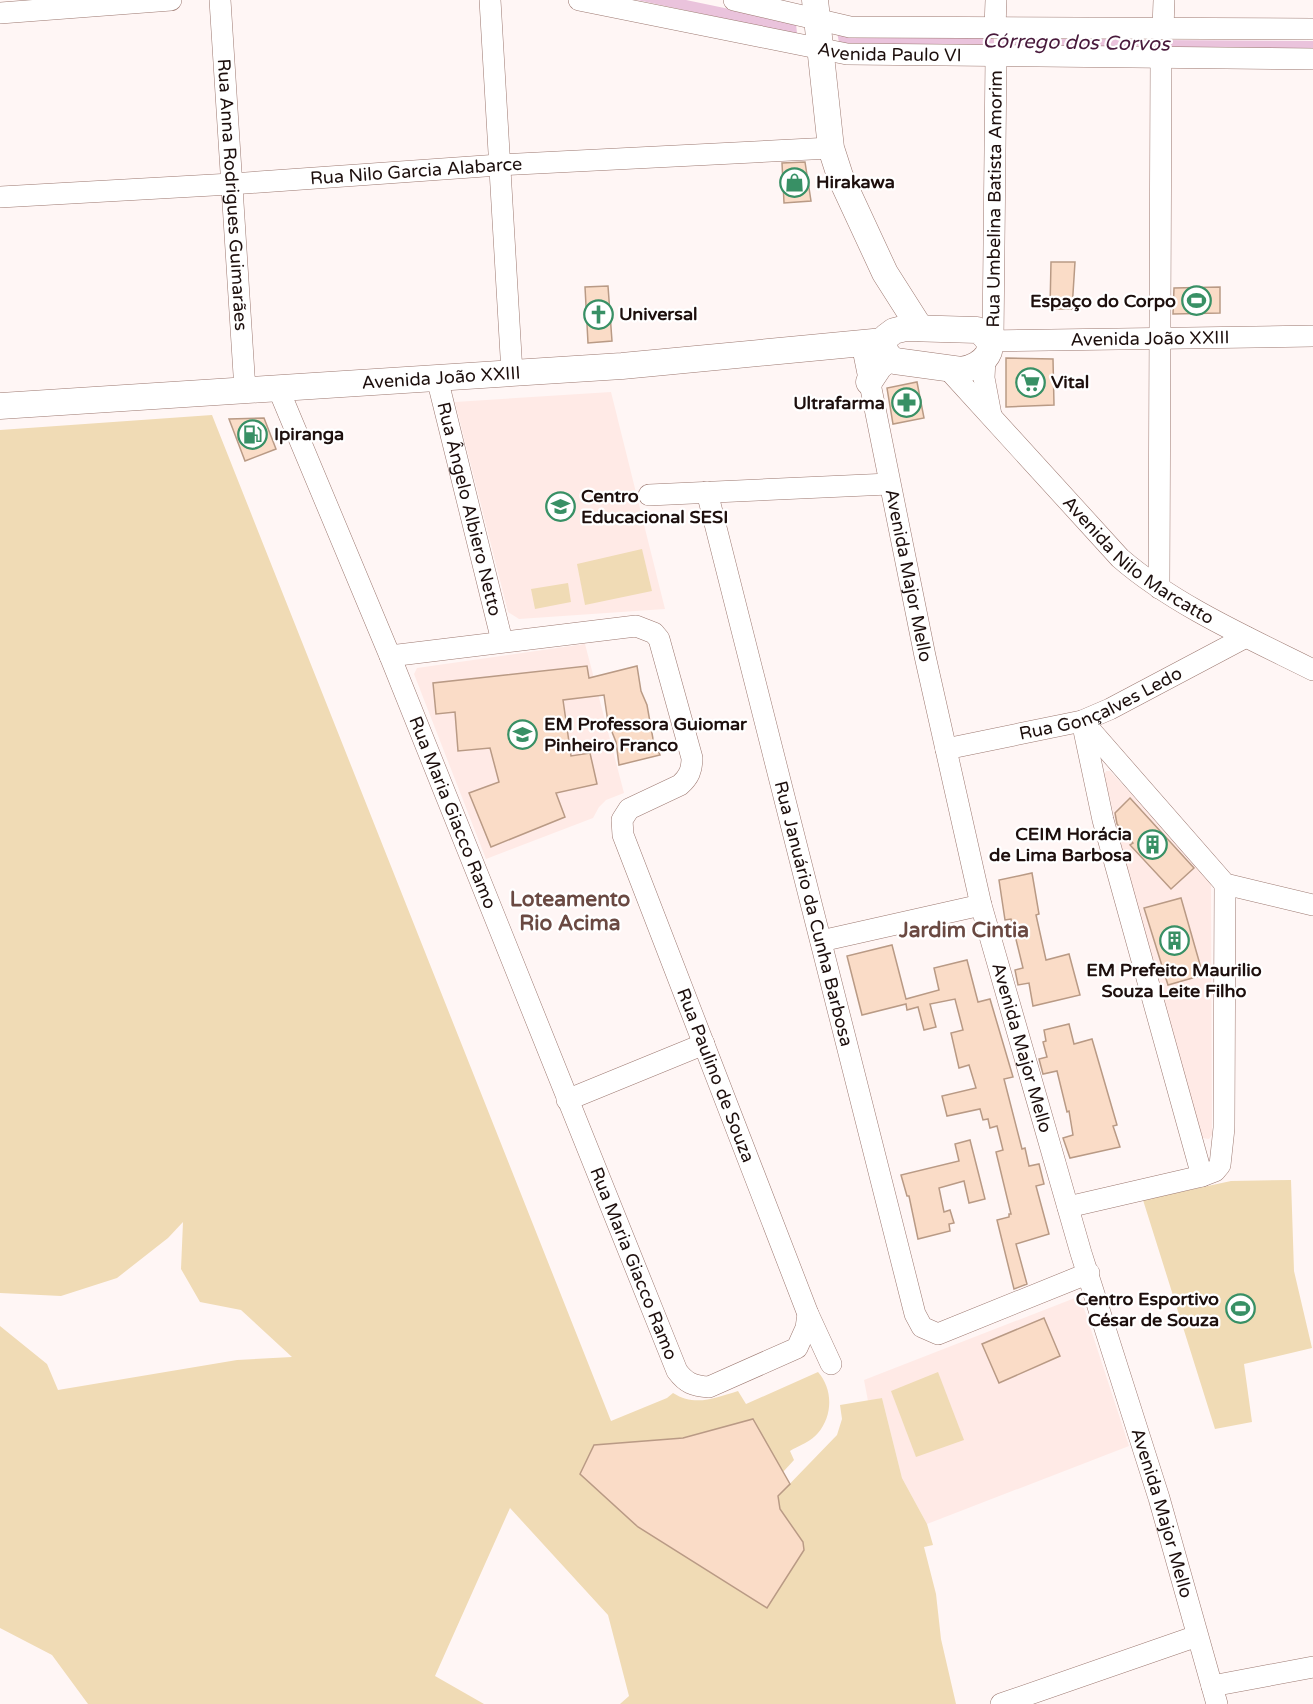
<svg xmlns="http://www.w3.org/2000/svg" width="1313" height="1704" viewBox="0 0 1313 1704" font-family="'Varela Round',sans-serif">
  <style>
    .built { fill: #ffeae6 }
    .green { fill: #f0dbb5 }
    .water { fill: #eac3dc }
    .building { fill: #fadcc7; stroke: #b99a85; stroke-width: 1.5 }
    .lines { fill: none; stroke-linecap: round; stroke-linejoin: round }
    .minor-casing { stroke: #9c7870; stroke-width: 22 }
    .major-casing { stroke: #9c7870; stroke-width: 27 }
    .minor { stroke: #fff; stroke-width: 21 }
    .major { stroke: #fff; stroke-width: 26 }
    .labels { text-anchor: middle; stroke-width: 4.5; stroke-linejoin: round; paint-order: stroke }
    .street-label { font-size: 18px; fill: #1d0f0d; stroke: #fff }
    .poi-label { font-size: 18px; font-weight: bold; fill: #1d0f0d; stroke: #fff; text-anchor: start }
    .water-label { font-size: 20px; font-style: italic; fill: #48193b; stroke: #fff }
    .quarter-label { font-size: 21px; font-weight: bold; fill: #6a4942; stroke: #fff }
  </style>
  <rect width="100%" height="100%" fill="#fff6f5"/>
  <!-- built -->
  <g class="built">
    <path d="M611,392L665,609L519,619L508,612L455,402Z"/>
    <path d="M585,644L624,793L606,800L599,807L593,818L486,859L414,674L417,668Z"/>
    <path d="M1106,771H1110L1211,880L1212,1135L1209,1139L1202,1138L1127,869L1104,775Z"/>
    <path d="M1080,1296L1129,1446L927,1524L902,1478L882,1398L868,1401L864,1380Z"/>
  </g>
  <!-- green -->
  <g class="green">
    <path d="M212,415L611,1421L667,1398L673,1393C695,1407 715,1398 738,1391L746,1404L818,1372C833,1389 833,1415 818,1433C812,1441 798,1446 790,1451L794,1460L783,1472L753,1419L683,1438L594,1445L581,1474L638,1527L767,1608L804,1549V1544L780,1509L778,1496L837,1435L842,1419L840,1405L882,1398L902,1478L927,1524L933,1545L924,1547L936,1594L941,1639L956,1704H620L629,1696L608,1615L510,1508L435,1676L484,1704H88L52,1655L0,1628V1326L47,1364L58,1390L237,1360L292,1357L241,1310L200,1302L181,1269L183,1222L168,1238L117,1278L61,1296L0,1293V430Z"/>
    <path d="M642,549L652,591L585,605L577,564Z"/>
    <path d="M568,583L571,602L535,609L531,589Z"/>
    <path d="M1291,1180L1294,1271L1312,1348L1244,1364L1252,1422L1215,1429L1143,1200L1231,1181Z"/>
    <path d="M938,1372L964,1440L916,1457L891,1391Z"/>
  </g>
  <!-- water -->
  <g class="water">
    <path d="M637,0H686L796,23L797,34Z"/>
    <path d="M837,31L994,37V47L839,43Z"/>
    <path d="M998,37L1152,40V48L998,47Z"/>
    <path d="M1155,40L1313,41V49L1155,48Z"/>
  </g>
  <!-- building -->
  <g class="building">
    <path d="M805,162L811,201L784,203L782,163Z"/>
    <path d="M1051,262H1075L1072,309H1050Z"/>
    <path d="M608,286L612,341L588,343L585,287Z"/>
    <path d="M1220,287V313L1173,314L1174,288Z"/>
    <path d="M1006,358L1053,359L1054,405L1006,407Z"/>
    <path d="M917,382L924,418L893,424L887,388Z"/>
    <path d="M264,418L276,449L245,461L229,419Z"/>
    <path d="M587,666L589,678L637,666L641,691L647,705L653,739L660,755L619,765L616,742L608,722L604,695L563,700L571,756L590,753L597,784L556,793L565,817L491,847L469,793L499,782L490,748L458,751L455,712L436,714L433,683Z"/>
    <path d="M1130,798L1194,868L1171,889L1130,845L1133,843L1117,824L1115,813Z"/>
    <path d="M1032,873L1039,914L1036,915L1046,960L1069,954L1080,995L1033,1006L1029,983L1018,985L1015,970L1023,968L1011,919L1005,920L999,880Z"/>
    <path d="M1181,898L1203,975L1168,985L1144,908Z"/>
    <path d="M892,945L906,999L939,990L934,968L967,960L978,1002L990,999L1013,1077L1004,1079L1022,1149L1025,1148L1029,1166L1039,1164L1044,1184L1036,1186L1049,1234L1016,1244L1027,1284L1014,1289L997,1220L1009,1217V1214H1011L996,1152L1003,1150L997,1126L990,1128L988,1119L983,1120L980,1109L947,1116L942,1096L976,1088L969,1065L959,1068L951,1033L963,1030L955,999L930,1004L936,1027L924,1030L918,1007L907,1010L906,1004L862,1015L847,956Z"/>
    <path d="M1069,1024L1074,1044L1092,1039L1117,1125L1113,1126L1120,1147L1070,1158L1063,1138L1073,1135L1069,1111L1067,1112L1057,1071L1043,1074L1039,1059L1047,1057L1043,1042L1046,1041L1044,1030Z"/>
    <path d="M970,1140L985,1199L969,1203L964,1181L939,1188L944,1212L950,1210L954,1223L949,1224L950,1231L918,1239L909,1196H907L901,1175L959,1161L955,1144Z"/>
    <path d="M1044,1318L1060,1356L999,1383L982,1344Z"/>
    <path d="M753,1419L790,1484L778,1496L780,1509L803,1542L804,1550L767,1608L638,1527L580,1474L594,1445L683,1438Z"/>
  </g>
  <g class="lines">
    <defs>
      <g id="minor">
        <path id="s1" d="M220,0L245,390"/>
        <path d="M490,0L512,373"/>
        <path id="s2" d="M579,0L847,54L1313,59"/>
        <path d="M734,0L850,27L1313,29"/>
        <path d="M0,13L171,0"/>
        <path d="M995,28L996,0"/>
        <path d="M1163,29L1164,0"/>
        <path id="s3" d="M0,197L231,184L499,165L831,148"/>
        <path id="s4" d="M993,340L996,57"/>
        <path id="s5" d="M988,341L1313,336"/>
        <path id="s6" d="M862,344L925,656L981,905L1081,1253L1159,1498L1217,1704"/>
        <path d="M985,359L984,378L991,415"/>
        <path id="s7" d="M946,367L1120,558C1174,605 1249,638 1313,670"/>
        <path id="s8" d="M437,378L502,641"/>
        <path id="s9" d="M278,388L390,656L677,1371C686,1383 693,1386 709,1387L797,1348L806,1328L808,1314"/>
        <path id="s10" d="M707,492L915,1314L922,1327L938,1334L1089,1273"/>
        <path d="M649,495L889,484"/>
        <path d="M1159,588L1161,56"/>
        <path id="s11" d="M390,656L636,626L654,633L659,639L692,758C692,770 689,777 680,785L629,809L622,820L623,835L808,1314L831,1364"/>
        <path d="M1082,721L1103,820L1202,1176"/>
        <path d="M1085,724L1225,884L1313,905"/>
        <path id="s12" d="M946,749L1082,721L1110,709L1246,637"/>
        <path d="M821,941L981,905"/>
        <path d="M567,1100L704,1044"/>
        <path d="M1068,1207L1202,1176L1215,1171L1220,1165L1224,1128L1225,884"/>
        <path d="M1212,1686L1313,1667"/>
        <path d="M1001,1704L1197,1636"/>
      </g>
      <g id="major">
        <path d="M815,0L831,148L840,176L885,273L920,328"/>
        <path d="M906,328L977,330C1004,346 983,367 961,370L895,361C885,355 882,347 886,337L894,331Z"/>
        <path d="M869,382L879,367L889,358"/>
        <path id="s13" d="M0,406L622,366L884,341"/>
      </g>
    </defs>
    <!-- minor casing -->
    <use href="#minor" class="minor-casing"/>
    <!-- major casing -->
    <use href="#major" class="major-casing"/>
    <!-- minor -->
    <use href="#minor" class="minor"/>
    <!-- major -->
    <use href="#major" class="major"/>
  </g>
  <!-- icons -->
  <defs>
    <symbol id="shop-ring" viewBox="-11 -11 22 22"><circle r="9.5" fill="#fff" stroke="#389065" stroke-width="1.5"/><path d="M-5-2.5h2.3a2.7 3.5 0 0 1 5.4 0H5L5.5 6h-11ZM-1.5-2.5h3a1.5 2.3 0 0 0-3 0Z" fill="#389065"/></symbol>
    <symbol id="stadium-ring" viewBox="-11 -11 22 22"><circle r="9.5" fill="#fff" stroke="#389065" stroke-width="1.5"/><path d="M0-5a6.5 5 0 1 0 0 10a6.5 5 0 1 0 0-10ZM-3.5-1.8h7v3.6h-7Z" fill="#389065"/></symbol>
    <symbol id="church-ring" viewBox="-11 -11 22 22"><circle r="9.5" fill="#fff" stroke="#389065" stroke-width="1.5"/><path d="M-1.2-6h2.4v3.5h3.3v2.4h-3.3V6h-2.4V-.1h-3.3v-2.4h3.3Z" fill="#389065"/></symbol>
    <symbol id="supermarket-ring" viewBox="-11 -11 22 22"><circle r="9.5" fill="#fff" stroke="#389065" stroke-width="1.5"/><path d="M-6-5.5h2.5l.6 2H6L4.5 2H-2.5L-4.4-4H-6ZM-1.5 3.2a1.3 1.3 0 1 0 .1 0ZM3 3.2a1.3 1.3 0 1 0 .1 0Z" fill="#389065"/></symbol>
    <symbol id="pharmacy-ring" viewBox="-11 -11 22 22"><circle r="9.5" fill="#fff" stroke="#389065" stroke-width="1.5"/><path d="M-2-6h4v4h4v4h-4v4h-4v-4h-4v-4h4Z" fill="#389065"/></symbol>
    <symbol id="fuel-ring" viewBox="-11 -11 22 22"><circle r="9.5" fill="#fff" stroke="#389065" stroke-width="1.5"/><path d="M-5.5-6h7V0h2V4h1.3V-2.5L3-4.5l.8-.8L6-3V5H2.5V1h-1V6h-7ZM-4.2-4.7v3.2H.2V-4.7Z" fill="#389065"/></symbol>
    <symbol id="school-ring" viewBox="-11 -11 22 22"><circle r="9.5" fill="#fff" stroke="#389065" stroke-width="1.5"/><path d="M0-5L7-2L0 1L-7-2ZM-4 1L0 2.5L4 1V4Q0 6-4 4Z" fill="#389065"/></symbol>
    <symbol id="building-ring" viewBox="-11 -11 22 22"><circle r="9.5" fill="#fff" stroke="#389065" stroke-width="1.5"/><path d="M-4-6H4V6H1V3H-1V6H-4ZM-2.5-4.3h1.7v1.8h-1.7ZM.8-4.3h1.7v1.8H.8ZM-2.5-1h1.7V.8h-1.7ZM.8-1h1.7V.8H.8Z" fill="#389065"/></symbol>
  </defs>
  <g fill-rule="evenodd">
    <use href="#shop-ring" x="778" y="166" width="33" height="33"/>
    <use href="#stadium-ring" x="1180" y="284" width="33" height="33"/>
    <use href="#church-ring" x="582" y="298" width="33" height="33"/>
    <use href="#supermarket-ring" x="1014" y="366" width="33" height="33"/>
    <use href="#pharmacy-ring" x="890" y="386" width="33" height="33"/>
    <use href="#fuel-ring" x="236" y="418" width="33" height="33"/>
    <use href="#school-ring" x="544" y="490" width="33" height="33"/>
    <use href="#school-ring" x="506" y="718" width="33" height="33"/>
    <use href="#building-ring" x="1136" y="828" width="33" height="33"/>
    <use href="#building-ring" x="1158" y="924" width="33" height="33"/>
    <use href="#stadium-ring" x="1224" y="1292" width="33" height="33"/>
  </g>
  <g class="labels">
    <!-- street labels -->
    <g class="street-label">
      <text dy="6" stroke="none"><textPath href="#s2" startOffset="316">Avenida Paulo VI</textPath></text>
      <text dy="6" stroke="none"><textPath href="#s3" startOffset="417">Rua Nilo Garcia Alabarce</textPath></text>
      <text dy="6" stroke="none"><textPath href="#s1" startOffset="195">Rua Anna Rodrigues Guimarães</textPath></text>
      <text dy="6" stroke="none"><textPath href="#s4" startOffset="141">Rua Umbelina Batista Amorim</textPath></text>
      <text dy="6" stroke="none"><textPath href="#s5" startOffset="162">Avenida João XXIII</textPath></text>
      <text dy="6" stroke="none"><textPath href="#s13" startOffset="442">Avenida João XXIII</textPath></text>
      <text dy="6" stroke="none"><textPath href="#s8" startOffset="135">Rua Ângelo Albiero Netto</textPath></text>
      <text dy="6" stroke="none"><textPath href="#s7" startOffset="274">Avenida Nilo Marcatto</textPath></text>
      <text dy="6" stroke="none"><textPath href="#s6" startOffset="236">Avenida Major Mello</textPath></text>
      <text dy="6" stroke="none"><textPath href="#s12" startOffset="162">Rua Gonçalves Ledo</textPath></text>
      <text dy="6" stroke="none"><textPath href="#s9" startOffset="459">Rua Maria Giacco Ramo</textPath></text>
      <text dy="6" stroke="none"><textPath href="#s10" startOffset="435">Rua Januário da Cunha Barbosa</textPath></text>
      <text dy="6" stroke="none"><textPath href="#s6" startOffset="722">Avenida Major Mello</textPath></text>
      <text dy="6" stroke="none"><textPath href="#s11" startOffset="771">Rua Paulino de Souza</textPath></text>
      <text dy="6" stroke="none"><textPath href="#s9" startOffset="945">Rua Maria Giacco Ramo</textPath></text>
      <text dy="6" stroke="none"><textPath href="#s6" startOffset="1208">Avenida Major Mello</textPath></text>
    </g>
    <!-- poi labels -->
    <g class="poi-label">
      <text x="816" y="188">Hirakawa</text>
      <text x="1176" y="307" text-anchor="end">Espaço do Corpo</text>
      <text x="619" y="320">Universal</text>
      <text x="1051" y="388">Vital</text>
      <text x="885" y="409" text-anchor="end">Ultrafarma</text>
      <text x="274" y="440">Ipiranga</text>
      <text x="581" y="502">Centro<tspan x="581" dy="21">Educacional SESI</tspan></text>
      <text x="544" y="730">EM Professora Guiomar<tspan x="544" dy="21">Pinheiro Franco</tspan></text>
      <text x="1132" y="840" text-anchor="end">CEIM Horácia<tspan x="1132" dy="21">de Lima Barbosa</tspan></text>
      <text x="1174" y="976" text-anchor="middle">EM Prefeito Maurilio<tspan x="1174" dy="21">Souza Leite Filho</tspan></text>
      <text x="1219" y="1305" text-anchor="end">Centro Esportivo<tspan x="1219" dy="21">César de Souza</tspan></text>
    </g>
    <!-- water labels -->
    <g class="water-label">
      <text transform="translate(1076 42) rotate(1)" y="7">Córrego dos Corvos</text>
    </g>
    <!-- quarter labels -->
    <g class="quarter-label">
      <text x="570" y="906">Loteamento<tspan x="570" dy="24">Rio Acima</tspan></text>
      <text x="964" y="937">Jardim Cintia</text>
    </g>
  </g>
</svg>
